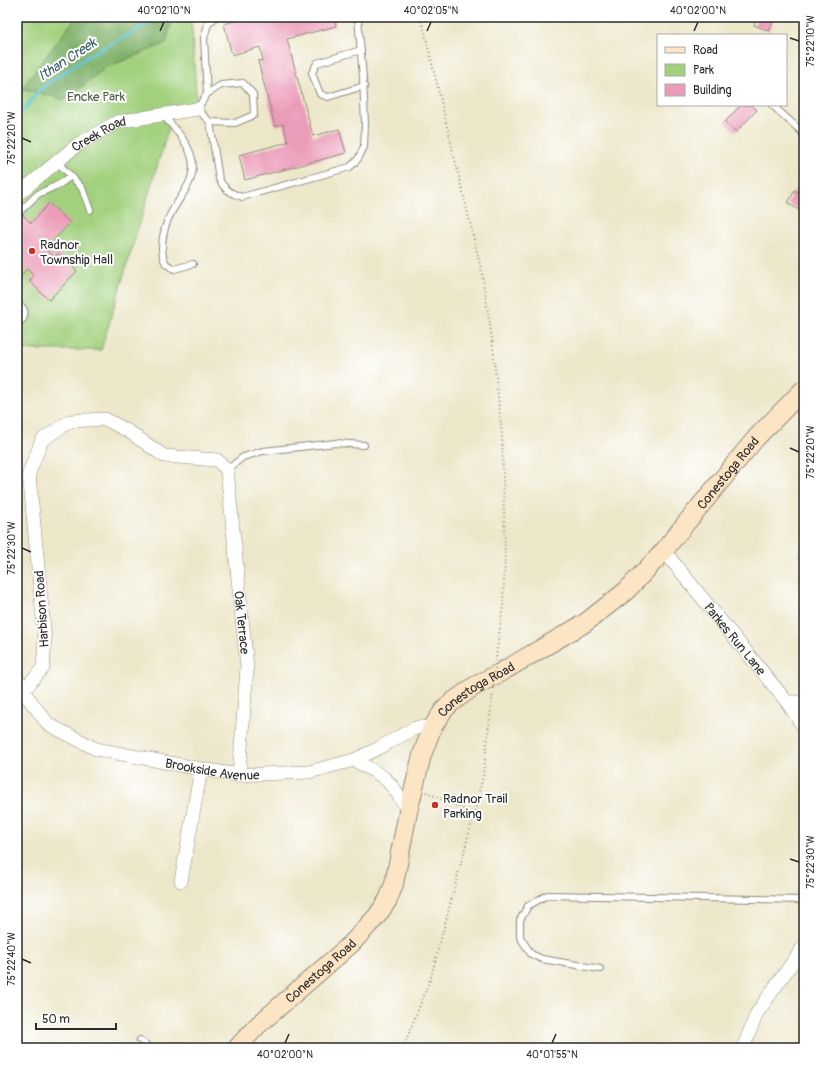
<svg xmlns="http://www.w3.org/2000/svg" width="821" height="1065" viewBox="0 0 821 1065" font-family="Pangolin,sans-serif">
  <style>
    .green { fill: #a2d07d; stroke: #667e54 }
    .forest { fill: #81b26c; stroke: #566e4c }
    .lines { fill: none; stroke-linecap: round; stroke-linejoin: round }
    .stream { stroke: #59c3d5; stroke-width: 3 }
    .building { fill: #eb9cb9 }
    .lane-casing { stroke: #8c897a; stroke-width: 8 }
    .street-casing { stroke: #8c897a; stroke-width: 14 }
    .secondary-casing { stroke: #8c897a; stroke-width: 20 }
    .path { stroke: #8c897a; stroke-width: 2; stroke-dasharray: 1 3; stroke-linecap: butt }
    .lane { stroke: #fff; stroke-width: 6 }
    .street { stroke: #fff; stroke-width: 13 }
    .secondary { stroke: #fce5c4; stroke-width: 18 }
    .path-bridge { stroke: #8c897a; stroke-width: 2; stroke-dasharray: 1 3; stroke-linecap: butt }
    .ticks { fill: none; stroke: #2b2b2b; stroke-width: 1.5 }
    .poi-dot { fill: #c8321e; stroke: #fff; stroke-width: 1.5 }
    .labels { text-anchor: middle; stroke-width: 4; stroke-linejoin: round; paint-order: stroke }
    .park-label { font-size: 13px; fill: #4f5d44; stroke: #fff }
    .street-label { font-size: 13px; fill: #2b2b2b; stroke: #fff }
    .poi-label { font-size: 13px; fill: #2b2b2b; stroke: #fff; text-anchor: start }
    .water-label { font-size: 14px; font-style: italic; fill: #3b6066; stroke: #fff }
    .neatline { fill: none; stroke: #2b2b2b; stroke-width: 1.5 }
    .ticks-label { font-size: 10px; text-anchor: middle; fill: #2b2b2b }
  </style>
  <rect width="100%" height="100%" fill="#fff"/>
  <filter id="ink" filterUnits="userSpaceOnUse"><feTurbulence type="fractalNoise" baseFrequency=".025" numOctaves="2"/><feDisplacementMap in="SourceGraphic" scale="8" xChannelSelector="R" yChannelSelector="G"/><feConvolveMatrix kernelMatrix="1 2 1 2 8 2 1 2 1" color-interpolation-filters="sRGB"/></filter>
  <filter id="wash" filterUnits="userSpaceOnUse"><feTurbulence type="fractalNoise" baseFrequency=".012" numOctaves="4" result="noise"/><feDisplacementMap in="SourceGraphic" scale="16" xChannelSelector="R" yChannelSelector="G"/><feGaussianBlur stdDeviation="0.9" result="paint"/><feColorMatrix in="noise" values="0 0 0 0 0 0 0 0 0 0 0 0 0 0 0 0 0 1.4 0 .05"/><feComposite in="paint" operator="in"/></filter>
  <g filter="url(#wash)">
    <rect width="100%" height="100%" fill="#ede7ca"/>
    <!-- green -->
    <path class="green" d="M17,17H191L197,109L173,114L101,350H17Z"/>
    <!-- forest -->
    <path class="forest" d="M76,17H173L166,43L105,68L65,100L22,88Z"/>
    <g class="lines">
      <!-- stream -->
      <path class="stream" d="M17,119L40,89L85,58L161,17"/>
    </g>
    <g id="blocks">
      <!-- building -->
      <g class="building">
        <path d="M248,17H334L336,26L287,39L313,136L339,129L346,153L245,180L239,155L288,142L283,124L275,126L258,61L263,60L260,47L232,55L224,24Z"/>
        <path d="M751,17H771L774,18L769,31L754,25L756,19Z"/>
        <path d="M741,105H751L757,110L736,132L725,122Z"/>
        <path d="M804,186V213L788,203L795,190L799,193Z"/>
        <path d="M49,203L70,223L45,249L54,257L58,253L77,271L49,300L29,281L34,276L27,269L17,280V218L22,214L31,223Z"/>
        <path d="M804,548V560L798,555Z"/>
      </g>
    </g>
  </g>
  <g filter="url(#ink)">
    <use href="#blocks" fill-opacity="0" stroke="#8c897a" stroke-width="1"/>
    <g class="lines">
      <defs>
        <g id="lane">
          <path d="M361,50L317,63L312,73L320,94L328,97L364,86"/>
          <path d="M243,83L253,94L254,115L235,123L210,122L197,109L207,94L221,85Z"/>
          <path d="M207,94L204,38L208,24L216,17"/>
          <path d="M772,105L801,131L804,136"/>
          <path d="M163,115C173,127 186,140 191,155C200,182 175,199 167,222C164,230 162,241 162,249C162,254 164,260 166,264L174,269L193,264"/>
          <path d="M210,122L219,179C225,190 230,193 242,197L350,167L358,159L364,147L365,124L363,78L358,17"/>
          <path d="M71,176L82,188L90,210"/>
          <path d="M17,214L38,194L60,184L71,176L57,162"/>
          <path d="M17,304C24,307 26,312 23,319L17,324"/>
          <path d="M227,470L243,457L263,451L336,443L364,445"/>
          <path d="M600,969L542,959L531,954L520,937V920L528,906L547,895L804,900"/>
          <path d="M140,1040L150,1048"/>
        </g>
        <g id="street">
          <path id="s1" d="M17,195L77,145L117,122L197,109"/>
          <path id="s2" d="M664,551L787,702L804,728"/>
          <path id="s3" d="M17,676L23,691L48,724L96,749L201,769L239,775L309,772L354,760L379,748L413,729L419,727L432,728"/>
          <path id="s4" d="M23,691L43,668L45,640L29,473L42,440L70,421L105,419L128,431L164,456L217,460L227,470L247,667L239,775"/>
          <path d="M787,702H804"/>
          <path d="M354,760C364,766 375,771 384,778C395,787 402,800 408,812"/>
          <path d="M181,881L201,769"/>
          <path d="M743,1048L757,1013L804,946"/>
        </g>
        <g id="secondary">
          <path id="s5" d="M237,1048L257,1026L351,944L377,916L388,900L394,884L408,812L422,755L432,728L443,711L451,703L473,687L503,671L585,623L626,591L664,551L673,539L756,438L804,389"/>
        </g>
      </defs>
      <!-- lane casing -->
      <use href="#lane" class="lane-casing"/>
      <!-- street casing -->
      <use href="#street" class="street-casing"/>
      <!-- secondary casing -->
      <use href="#secondary" class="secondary-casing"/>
      <!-- path -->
      <g class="path">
        <path d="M421,17L482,273L492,339L502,435L505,553L503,605L496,657"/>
        <path d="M426,792L474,814"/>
        <path d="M403,1048L431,977L474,814L483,776L493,692"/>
      </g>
      <!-- lane -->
      <use href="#lane" class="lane"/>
      <!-- street -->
      <use href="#street" class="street"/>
      <!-- secondary -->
      <use href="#secondary" class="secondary"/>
      <!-- path-bridge -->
      <path class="path-bridge" d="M493,689L496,657"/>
    </g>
  </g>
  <!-- ticks -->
  <path class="ticks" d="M160,31L164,22M427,31L431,22M694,31L698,22M790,38L799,41M22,138L31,142M790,448L799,452M22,548L31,552M790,859L799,862M22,959L31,963M285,1043L289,1034M552,1043L556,1034"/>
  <!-- markers -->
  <g class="poi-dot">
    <circle cx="32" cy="251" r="4"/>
    <circle cx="435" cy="805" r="4"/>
  </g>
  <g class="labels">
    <!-- park labels -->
    <g class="park-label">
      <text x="96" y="101">Encke Park</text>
    </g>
    <!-- street labels -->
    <g class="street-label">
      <text dy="5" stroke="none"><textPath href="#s1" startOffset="103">Creek Road</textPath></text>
      <text dy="5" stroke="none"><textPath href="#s5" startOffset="786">Conestoga Road</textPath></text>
      <text transform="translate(41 609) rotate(-94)" y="5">Harbison Road</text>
      <text dy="5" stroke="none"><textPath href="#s4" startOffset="621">Oak Terrace</textPath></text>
      <text dy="5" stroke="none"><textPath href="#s2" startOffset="113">Parkes Run Lane</textPath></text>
      <text dy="5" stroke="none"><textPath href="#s5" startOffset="450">Conestoga Road</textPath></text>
      <text dy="5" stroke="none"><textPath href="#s3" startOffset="230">Brookside Avenue</textPath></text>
      <text dy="5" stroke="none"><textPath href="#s5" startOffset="114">Conestoga Road</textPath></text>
    </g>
    <!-- poi labels -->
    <g class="poi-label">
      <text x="40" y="249">Radnor<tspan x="40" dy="15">Township Hall</tspan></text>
      <text x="443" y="803">Radnor Trail<tspan x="443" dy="15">Parking</tspan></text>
    </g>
    <!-- water labels -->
    <g class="water-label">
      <text transform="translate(67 59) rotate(-33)" y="5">Ithan Creek</text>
    </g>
  </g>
  <!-- margin -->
  <rect width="821" height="1065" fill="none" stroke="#fff" stroke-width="44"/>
  <!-- legend -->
  <rect x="657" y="34" width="130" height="72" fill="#ffffff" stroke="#aaaaaa"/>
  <rect x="665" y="47" width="20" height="6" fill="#fce5c4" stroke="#aaaaaa"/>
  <text x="693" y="54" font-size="12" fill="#2b2b2b">Road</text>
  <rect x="665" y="64" width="20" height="12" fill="#a2d07d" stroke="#aaaaaa"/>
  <text x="693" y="74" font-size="12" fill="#2b2b2b">Park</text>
  <rect x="665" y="84" width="20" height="12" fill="#eb9cb9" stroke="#aaaaaa"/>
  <text x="693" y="94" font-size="12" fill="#2b2b2b">Building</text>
  <!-- scale -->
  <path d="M36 1023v6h80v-6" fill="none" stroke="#2b2b2b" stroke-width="2"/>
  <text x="42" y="1023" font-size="12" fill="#2b2b2b" stroke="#ffffff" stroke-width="3" paint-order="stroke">50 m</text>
  <rect x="22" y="22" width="777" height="1021" class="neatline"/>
  <g class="ticks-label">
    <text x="164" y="14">40°02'10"N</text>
    <text x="431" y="14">40°02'05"N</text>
    <text x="698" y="14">40°02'00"N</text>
    <text transform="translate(810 41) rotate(-90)" y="4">75°22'10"W</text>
    <text transform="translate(11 138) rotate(-90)" y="4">75°22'20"W</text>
    <text transform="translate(810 452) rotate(-90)" y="4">75°22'20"W</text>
    <text transform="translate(11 548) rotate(-90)" y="4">75°22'30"W</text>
    <text transform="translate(810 862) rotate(-90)" y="4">75°22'30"W</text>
    <text transform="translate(11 959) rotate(-90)" y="4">75°22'40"W</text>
    <text x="285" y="1058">40°02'00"N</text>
    <text x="552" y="1058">40°01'55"N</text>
  </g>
</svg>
